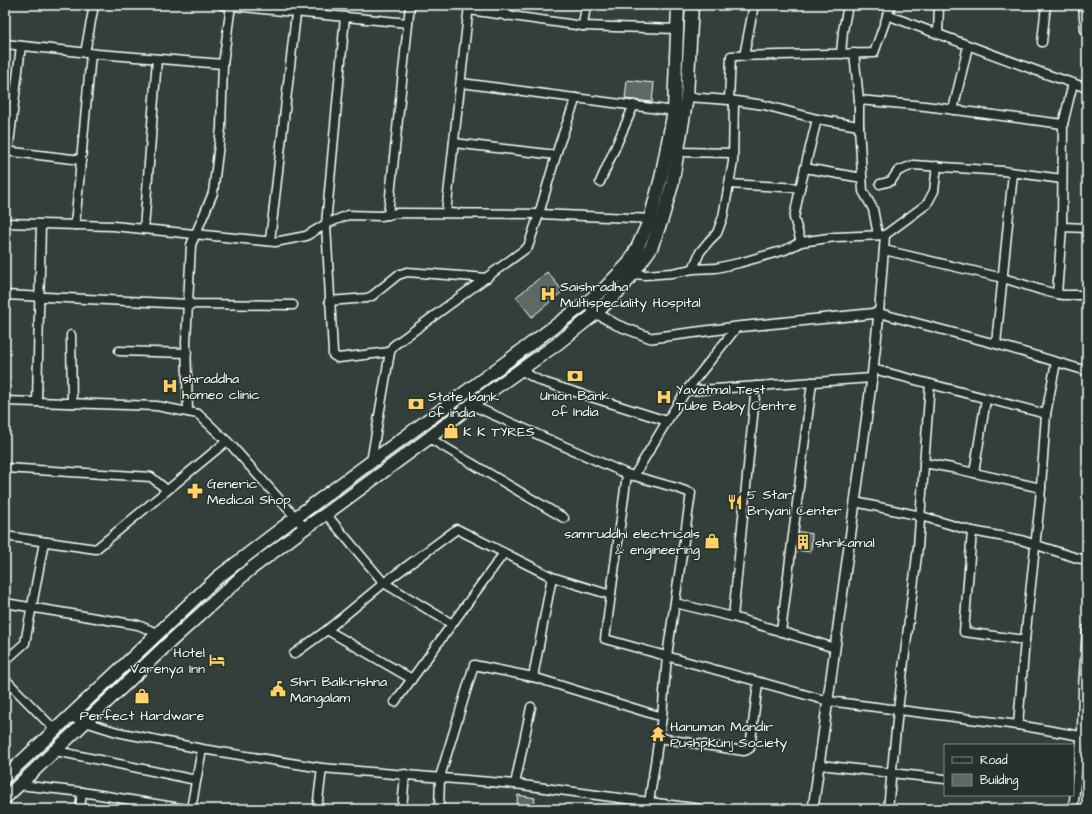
<svg xmlns="http://www.w3.org/2000/svg" width="1092" height="814" viewBox="0 0 1092 814" font-family="'Architects Daughter',sans-serif">
  <style>
    .building { fill: #5f6964; stroke: #fff }
    .lines { fill: none; stroke-linecap: round; stroke-linejoin: round }
    .minor-casing { stroke: #fff; stroke-width: 11 }
    .tertiary-casing { stroke: #fff; stroke-width: 12 }
    .primary-casing { stroke: #fff; stroke-width: 15 }
    .minor { stroke: #26332d; stroke-width: 8 }
    .tertiary { stroke: #26332d; stroke-width: 9 }
    .primary { stroke: #26332d; stroke-width: 12 }
    .labels { text-anchor: middle; stroke-width: 3; stroke-linejoin: round; paint-order: stroke }
    .poi-label { font-size: 14px; fill: #fff; stroke: #26332d; text-anchor: start }
  </style>
  <rect width="100%" height="100%" fill="#333f3a"/>
  <filter id="ink" filterUnits="userSpaceOnUse"><feTurbulence type="fractalNoise" baseFrequency=".025" numOctaves="2"/><feDisplacementMap in="SourceGraphic" scale="8" xChannelSelector="R" yChannelSelector="G"/><feConvolveMatrix kernelMatrix="1 2 1 2 8 2 1 2 1" color-interpolation-filters="sRGB"/></filter>
  <g filter="url(#ink)">
    <!-- building -->
    <g class="building">
      <path d="M627,80L654,83L652,102L625,99Z"/>
      <path d="M547,272L563,291L532,317L516,297Z"/>
      <path d="M796,531L812,534L811,552L795,550Z"/>
      <path d="M518,795L535,798L533,809H516Z"/>
    </g>
    <g class="lines">
      <defs>
        <g id="minor">
          <path d="M222,5L408,23"/>
          <path d="M1083,5L1085,30"/>
          <path d="M469,10L583,26L677,29"/>
          <path d="M887,15L1040,72L1087,88"/>
          <path d="M506,16L507,5"/>
          <path d="M345,17L326,224L333,352V355L338,358L390,352"/>
          <path d="M583,26L586,5"/>
          <path d="M938,33L939,5"/>
          <path d="M1042,42L1046,5"/>
          <path d="M5,44L98,54L223,64"/>
          <path d="M85,53L94,5"/>
          <path d="M854,53L859,100V126L863,191L873,209L878,235"/>
          <path d="M841,54L843,31L848,5"/>
          <path d="M744,56L754,5"/>
          <path d="M461,83L674,111"/>
          <path d="M687,97L729,100L764,105L817,119L859,126"/>
          <path d="M729,100L731,56L874,53L891,5"/>
          <path d="M859,100L925,106L1063,124"/>
          <path d="M953,110L968,46"/>
          <path d="M454,143L556,155"/>
          <path d="M5,151L81,160"/>
          <path d="M8,152L21,46"/>
          <path d="M678,152L733,153"/>
          <path d="M805,168L862,178"/>
          <path d="M600,182L634,105"/>
          <path d="M729,184L800,188"/>
          <path d="M880,184L891,181L898,171L913,165L1003,171L1062,179"/>
          <path d="M446,213L469,5"/>
          <path d="M388,215L410,5"/>
          <path d="M5,223L113,226L275,242L306,236L326,224L348,215L381,216L397,213L539,214L653,219"/>
          <path d="M75,225L91,54"/>
          <path d="M1062,227L1087,228"/>
          <path d="M144,229L157,59"/>
          <path d="M885,235L879,313L996,344L1087,371"/>
          <path d="M270,241L297,5"/>
          <path d="M801,242L794,218L800,188L817,119"/>
          <path d="M884,250L1003,278L1041,290L1057,294L1063,295H1087"/>
          <path d="M693,269L700,252L709,241L717,233L723,217L733,162L734,101"/>
          <path d="M633,274L645,275L672,273L693,269L716,268L739,263L785,250L801,242L835,237L885,235L927,204L934,191L937,166"/>
          <path d="M1057,294L1062,227L1063,124L1073,83"/>
          <path d="M5,295L188,304L293,305"/>
          <path d="M329,301L367,298L372,296L398,275L407,272L487,278"/>
          <path d="M71,335L72,403"/>
          <path d="M996,344L1013,173"/>
          <path d="M119,351L187,353"/>
          <path d="M873,369L1046,414"/>
          <path d="M520,370L540,381L667,421L686,391L872,378"/>
          <path d="M686,391L737,327"/>
          <path d="M5,401L157,406L198,414L231,445L305,528"/>
          <path d="M37,402L41,224"/>
          <path d="M471,405L627,474L677,488L691,493L667,656L662,717L648,809"/>
          <path d="M188,412L186,342L191,245L213,193L221,128L223,64L231,5"/>
          <path d="M429,438L564,518"/>
          <path d="M371,462L390,352L393,346L528,247L539,214L559,145L576,98"/>
          <path d="M924,463L952,468L1041,488"/>
          <path d="M5,468L151,477L167,490"/>
          <path d="M974,473L986,399"/>
          <path d="M627,474L605,639L828,701L1018,725L1081,736"/>
          <path d="M634,476L667,421"/>
          <path d="M855,502L921,516L972,531L1021,540L1077,558L1087,560"/>
          <path d="M326,514L384,583L452,624"/>
          <path d="M972,531L964,632L1025,640"/>
          <path d="M5,536L96,549L227,441"/>
          <path d="M5,603L138,625L157,633"/>
          <path d="M675,603L733,617L835,648"/>
          <path d="M733,617L756,386"/>
          <path d="M327,630L412,679"/>
          <path d="M781,632L812,382"/>
          <path d="M294,654L327,630L384,583L457,529L552,577L611,595"/>
          <path d="M5,661L25,643L44,542"/>
          <path d="M533,677L552,577"/>
          <path d="M5,679L55,730"/>
          <path d="M395,702L504,553"/>
          <path d="M69,717L117,732L202,749L322,768L515,784L701,809"/>
          <path d="M1018,725L1025,640L1040,501L1046,414L1056,362"/>
          <path d="M659,738L744,751L747,750L750,748L758,683"/>
          <path d="M56,751L196,780"/>
          <path d="M820,765L945,779"/>
          <path d="M515,784L531,707"/>
          <path d="M19,785L82,792L186,809"/>
          <path d="M80,809L82,792"/>
          <path d="M191,809L202,749"/>
          <path d="M317,809L322,768"/>
          <path d="M402,809L405,774"/>
          <path d="M439,809L440,777L474,665L533,677L662,717"/>
          <path d="M888,809L898,710L918,547L930,384"/>
          <path d="M1073,809L1082,732L1083,688L1087,629"/>
        </g>
        <path id="tertiary" d="M586,303L596,313L617,325L651,338L737,327L879,313L872,378L813,809"/>
        <g id="primary">
          <path d="M5,777L217,578L295,518L586,303L606,287L629,263L638,246L650,219L661,178L674,111L678,5"/>
          <path d="M5,798L172,640L248,571L305,528L326,514L429,438L471,405L557,344L596,313L623,287L651,248L662,219L672,185L687,97L692,5"/>
        </g>
      </defs>
      <!-- minor casing -->
      <use href="#minor" class="minor-casing"/>
      <!-- tertiary casing -->
      <use href="#tertiary" class="tertiary-casing"/>
      <!-- primary casing -->
      <use href="#primary" class="primary-casing"/>
      <!-- minor -->
      <use href="#minor" class="minor"/>
      <!-- tertiary -->
      <use href="#tertiary" class="tertiary"/>
      <!-- primary -->
      <use href="#primary" class="primary"/>
    </g>
  </g>
  <!-- icons -->
  <defs>
    <symbol id="hospital-bare" viewBox="-9 -9 18 18"><path d="M-5-5h3v3.5h4V-5h3V5h-3V1.5h-4V5h-3Z" fill="#ffd166" stroke="#26332d" stroke-width="2.5" paint-order="stroke"/></symbol>
    <symbol id="bank-bare" viewBox="-9 -9 18 18"><path d="M-6-4H6V4H-6ZM0-2.3a2.3 2.3 0 1 0 0 4.6a2.3 2.3 0 1 0 0-4.6Z" fill="#ffd166" stroke="#26332d" stroke-width="2.5" paint-order="stroke"/></symbol>
    <symbol id="shop-bare" viewBox="-9 -9 18 18"><path d="M-5-2.5h2.3a2.7 3.5 0 0 1 5.4 0H5L5.5 6h-11ZM-1.5-2.5h3a1.5 2.3 0 0 0-3 0Z" fill="#ffd166" stroke="#26332d" stroke-width="2.5" paint-order="stroke"/></symbol>
    <symbol id="pharmacy-bare" viewBox="-9 -9 18 18"><path d="M-2-6h4v4h4v4h-4v4h-4v-4h-4v-4h4Z" fill="#ffd166" stroke="#26332d" stroke-width="2.5" paint-order="stroke"/></symbol>
    <symbol id="restaurant-bare" viewBox="-9 -9 18 18"><path d="M-5-6h1v4h1v-4h1v4h1v-4h1v5L-1.5 .5V6h-2V.5L-5-1ZM5-6V6H3V1.5H1.5Q1.5-4 5-6Z" fill="#ffd166" stroke="#26332d" stroke-width="2.5" paint-order="stroke"/></symbol>
    <symbol id="building-bare" viewBox="-9 -9 18 18"><path d="M-4-6H4V6H1V3H-1V6H-4ZM-2.5-4.3h1.7v1.8h-1.7ZM.8-4.3h1.7v1.8H.8ZM-2.5-1h1.7V.8h-1.7ZM.8-1h1.7V.8H.8Z" fill="#ffd166" stroke="#26332d" stroke-width="2.5" paint-order="stroke"/></symbol>
    <symbol id="hotel-bare" viewBox="-9 -9 18 18"><path d="M-6-4.5h1.5V1H6V5H4.5V3h-9V5H-6ZM-4 0a1.8 1.8 0 1 1 3.6 0ZM.5 0V-2.5h3Q6-2.5 6 0Z" fill="#ffd166" stroke="#26332d" stroke-width="2.5" paint-order="stroke"/></symbol>
    <symbol id="civic-bare" viewBox="-9 -9 18 18"><path d="M-.6-6.5H3V-4.5H.6V-3L4-1V1h2V6H-6V1h2V-1L-.6-3ZM-1.2 2.5V6h2.4V2.5Z" fill="#ffd166" stroke="#26332d" stroke-width="2.5" paint-order="stroke"/></symbol>
    <symbol id="temple-bare" viewBox="-9 -9 18 18"><path d="M0-6L5-2H3V0L6.5 2.5H4V6H1.5V3h-3V6H-4V2.5H-6.5L-3 0V-2H-5Z" fill="#ffd166" stroke="#26332d" stroke-width="2.5" paint-order="stroke"/></symbol>
  </defs>
  <g fill-rule="evenodd">
    <use href="#hospital-bare" x="537" y="283" width="22" height="22"/>
    <use href="#bank-bare" x="564" y="365" width="22" height="22"/>
    <use href="#hospital-bare" x="159" y="375" width="22" height="22"/>
    <use href="#hospital-bare" x="653" y="386" width="22" height="22"/>
    <use href="#bank-bare" x="405" y="393" width="22" height="22"/>
    <use href="#shop-bare" x="440" y="420" width="22" height="22"/>
    <use href="#pharmacy-bare" x="184" y="480" width="22" height="22"/>
    <use href="#restaurant-bare" x="724" y="491" width="22" height="22"/>
    <use href="#shop-bare" x="701" y="530" width="22" height="22"/>
    <use href="#building-bare" x="792" y="531" width="22" height="22"/>
    <use href="#hotel-bare" x="206" y="649" width="22" height="22"/>
    <use href="#civic-bare" x="267" y="678" width="22" height="22"/>
    <use href="#shop-bare" x="131" y="685" width="22" height="22"/>
    <use href="#temple-bare" x="647" y="723" width="22" height="22"/>
  </g>
  <g class="labels">
    <!-- poi labels -->
    <g class="poi-label">
      <text x="560" y="291">Saishradha<tspan x="560" dy="16">Multispeciality Hospital</tspan></text>
      <text x="182" y="383">shraddha<tspan x="182" dy="16">homeo clinic</tspan></text>
      <text x="676" y="394">Yavatmal Test<tspan x="676" dy="16">Tube Baby Centre</tspan></text>
      <text x="575" y="400" text-anchor="middle">Union Bank<tspan x="575" dy="16">of India</tspan></text>
      <text x="428" y="401">State bank<tspan x="428" dy="16">of india</tspan></text>
      <text x="463" y="436">K K TYRES</text>
      <text x="207" y="488">Generic<tspan x="207" dy="16">Medical Shop</tspan></text>
      <text x="747" y="499">5 Star<tspan x="747" dy="16">Briyani Center</tspan></text>
      <text x="700" y="538" text-anchor="end">samruddhi electricals<tspan x="700" dy="16">&amp; engineering</tspan></text>
      <text x="815" y="547">shrikamal</text>
      <text x="205" y="657" text-anchor="end">Hotel<tspan x="205" dy="16">Varenya Inn</tspan></text>
      <text x="290" y="686">Shri Balkrishna<tspan x="290" dy="16">Mangalam</tspan></text>
      <text x="142" y="720" text-anchor="middle">Perfect Hardware</text>
      <text x="670" y="731">Hanuman Mandir<tspan x="670" dy="16">PushpKunj Society</tspan></text>
    </g>
  </g>
  <!-- margin -->
  <rect width="1092" height="814" fill="none" stroke="#26332d" stroke-width="20"/>
  <rect x="10" y="10" width="1072" height="794" fill="none" stroke="#fff" stroke-width="1.5" filter="url(#ink)"/>
  <!-- legend -->
  <rect x="944" y="744" width="130" height="52" fill="#26332d" stroke="#7d8581"/>
  <rect x="952" y="757" width="20" height="6" fill="#26332d" stroke="#7d8581"/>
  <text x="980" y="764" font-size="12" fill="#ffffff">Road</text>
  <rect x="952" y="774" width="20" height="12" fill="#5f6964" stroke="#7d8581"/>
  <text x="980" y="784" font-size="12" fill="#ffffff">Building</text>
</svg>
